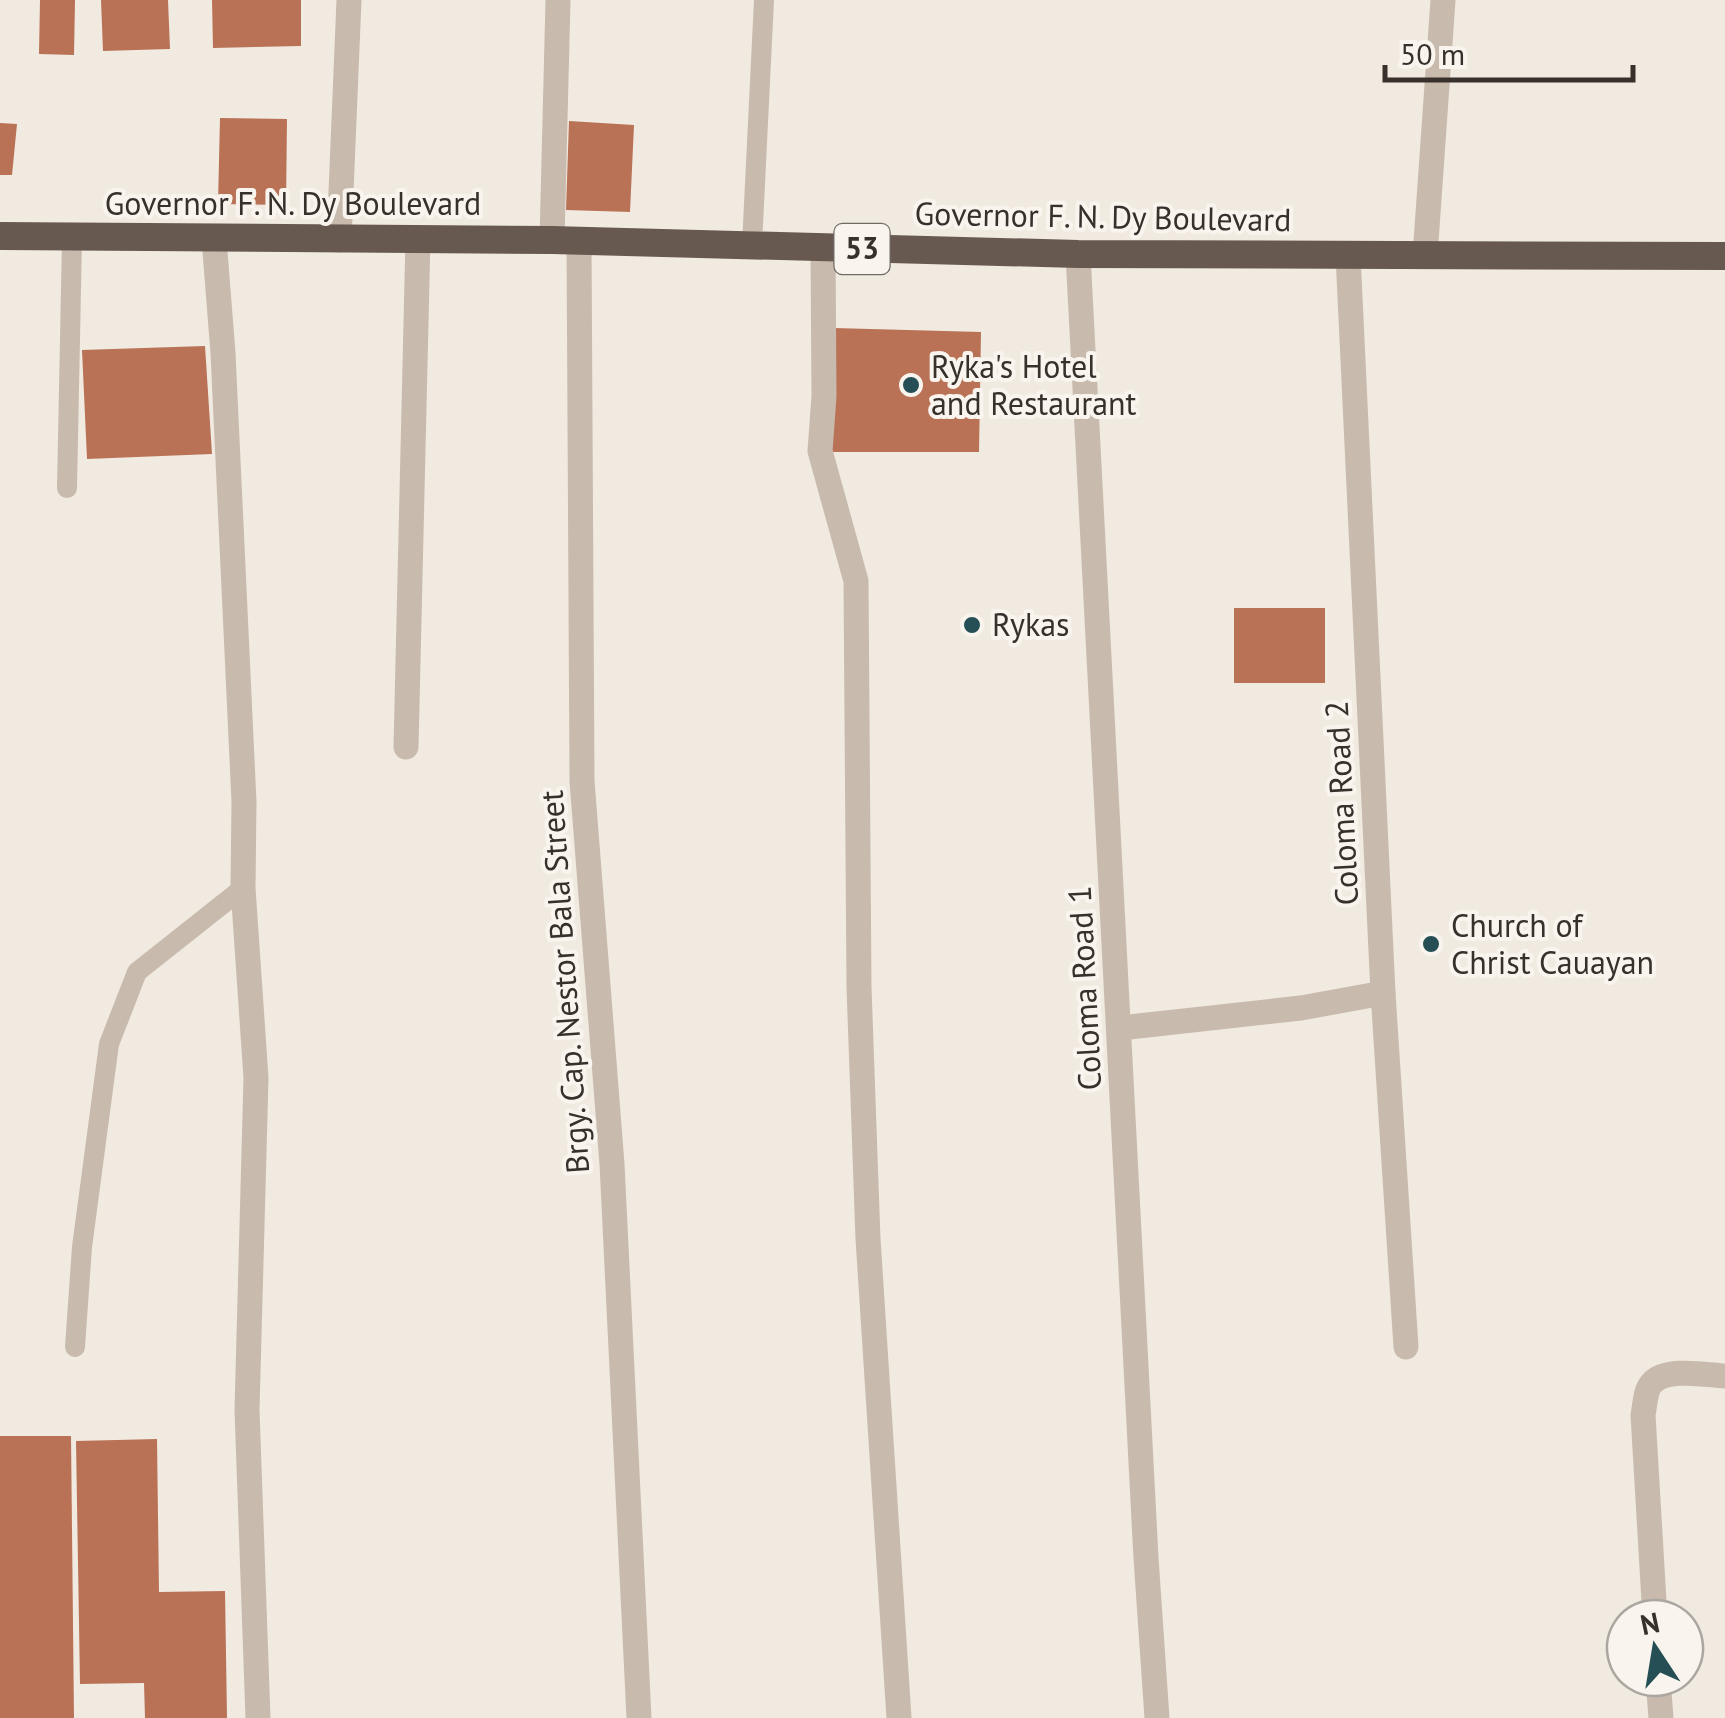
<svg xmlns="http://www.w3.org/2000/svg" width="1725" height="1718" viewBox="0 0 1725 1718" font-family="'PT Sans',sans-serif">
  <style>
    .building { fill: #b97256 }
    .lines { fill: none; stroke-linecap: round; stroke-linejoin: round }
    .service { stroke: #c8bbad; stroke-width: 20 }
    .minor { stroke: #c8bbad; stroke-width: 25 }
    .trunk { stroke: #675950; stroke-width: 28 }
    .poi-dot { fill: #254f55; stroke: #f9f4ed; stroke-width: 4 }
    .labels { text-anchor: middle; stroke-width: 8; stroke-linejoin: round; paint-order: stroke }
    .shield { fill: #f9f4ed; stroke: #716b65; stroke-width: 2.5 }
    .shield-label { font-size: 30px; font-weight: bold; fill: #37302b }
    .street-label { font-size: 32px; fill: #37302b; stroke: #f9f4ed }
    .poi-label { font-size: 32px; fill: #37302b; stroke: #f9f4ed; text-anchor: start }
  </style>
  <rect width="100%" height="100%" fill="#f1eae1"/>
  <!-- building -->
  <g class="building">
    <path d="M40,0H75L74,55L39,54Z"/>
    <path d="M101,0H168L170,49L103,51Z"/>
    <path d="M212,0H301V46L213,48Z"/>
    <path d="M220,118L287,119L286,205L218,204Z"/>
    <path d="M569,121L634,125L630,212L566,210Z"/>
    <path d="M0,123L17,124L12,175H0Z"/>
    <path d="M834,328L981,332L979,452H829Z"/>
    <path d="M205,346L212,454L87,459L82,350Z"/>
    <rect x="1234" y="608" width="91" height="75"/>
    <path d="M0,1436H71L74,1718H0Z"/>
    <path d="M157,1439L159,1592L225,1591L227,1718H145L144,1683L80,1684L76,1441Z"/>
  </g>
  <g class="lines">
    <!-- service -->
    <g class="service">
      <path d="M752,245L764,0"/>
      <path d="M67,488L72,239"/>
      <path d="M75,1347L82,1247L109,1044L137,972L243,888"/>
    </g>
    <!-- minor -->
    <g class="minor">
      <path d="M214,239L223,353L244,802L243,888L256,1078L247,1410L258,1718"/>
      <path d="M339,240L349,0"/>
      <path d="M552,240L558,0"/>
      <path d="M579,241L582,781L612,1164L639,1718"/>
      <path d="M823,248L824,396L820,451L856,581L859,987L868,1239L899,1718"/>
      <path d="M1078,254L1146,1558L1157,1718"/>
      <path d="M1348,255L1383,993L1406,1347"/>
      <path d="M1425,256L1443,0"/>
      <path d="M406,747L418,238"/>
      <path d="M1120,1028L1301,1008L1383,993"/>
      <path d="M1655,1618L1643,1415C1645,1406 1645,1390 1652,1383C1666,1367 1706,1375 1725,1376"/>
      <path d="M1658,1678L1661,1718"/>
    </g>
    <!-- trunk -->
    <path class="trunk" d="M0,236L552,240L1078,254L1725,256"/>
  </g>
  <!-- markers -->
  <g class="poi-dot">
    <circle cx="911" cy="385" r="10"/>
    <circle cx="972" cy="625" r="10"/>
    <circle cx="1431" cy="944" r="10"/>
  </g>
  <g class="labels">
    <!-- shield labels -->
    <rect class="shield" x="834.5" y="224" width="55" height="50" rx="8"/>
    <g class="shield-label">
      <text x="862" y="259">53</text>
    </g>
    <!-- street labels -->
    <g class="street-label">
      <text x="293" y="215">Governor F. N. Dy Boulevard</text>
      <text transform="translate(1103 217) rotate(1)" y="11">Governor F. N. Dy Boulevard</text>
      <text transform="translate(1342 803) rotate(-93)" y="11">Coloma Road 2</text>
      <text transform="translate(565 982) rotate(-94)" y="11">Brgy. Cap. Nestor Bala Street</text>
      <text transform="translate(1085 988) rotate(-93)" y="11">Coloma Road 1</text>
    </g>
    <!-- poi labels -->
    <g class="poi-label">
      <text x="931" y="378">Ryka's Hotel<tspan x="931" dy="37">and Restaurant</tspan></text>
      <text x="992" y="636">Rykas</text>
      <text x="1451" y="937">Church of<tspan x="1451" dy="37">Christ Cauayan</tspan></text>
    </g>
  </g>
  <!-- north arrow -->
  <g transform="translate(1655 1648) rotate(348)"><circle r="48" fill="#f9f4ed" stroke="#aba69f" stroke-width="2.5"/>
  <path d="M0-8L18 38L0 25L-18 38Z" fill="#254f55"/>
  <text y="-15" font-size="28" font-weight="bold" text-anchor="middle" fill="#37302b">N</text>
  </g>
  <!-- scale -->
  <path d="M1385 65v15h248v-15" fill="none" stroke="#37302b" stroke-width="5"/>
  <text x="1400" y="65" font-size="30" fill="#37302b" stroke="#f9f4ed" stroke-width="8" paint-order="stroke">50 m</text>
</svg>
